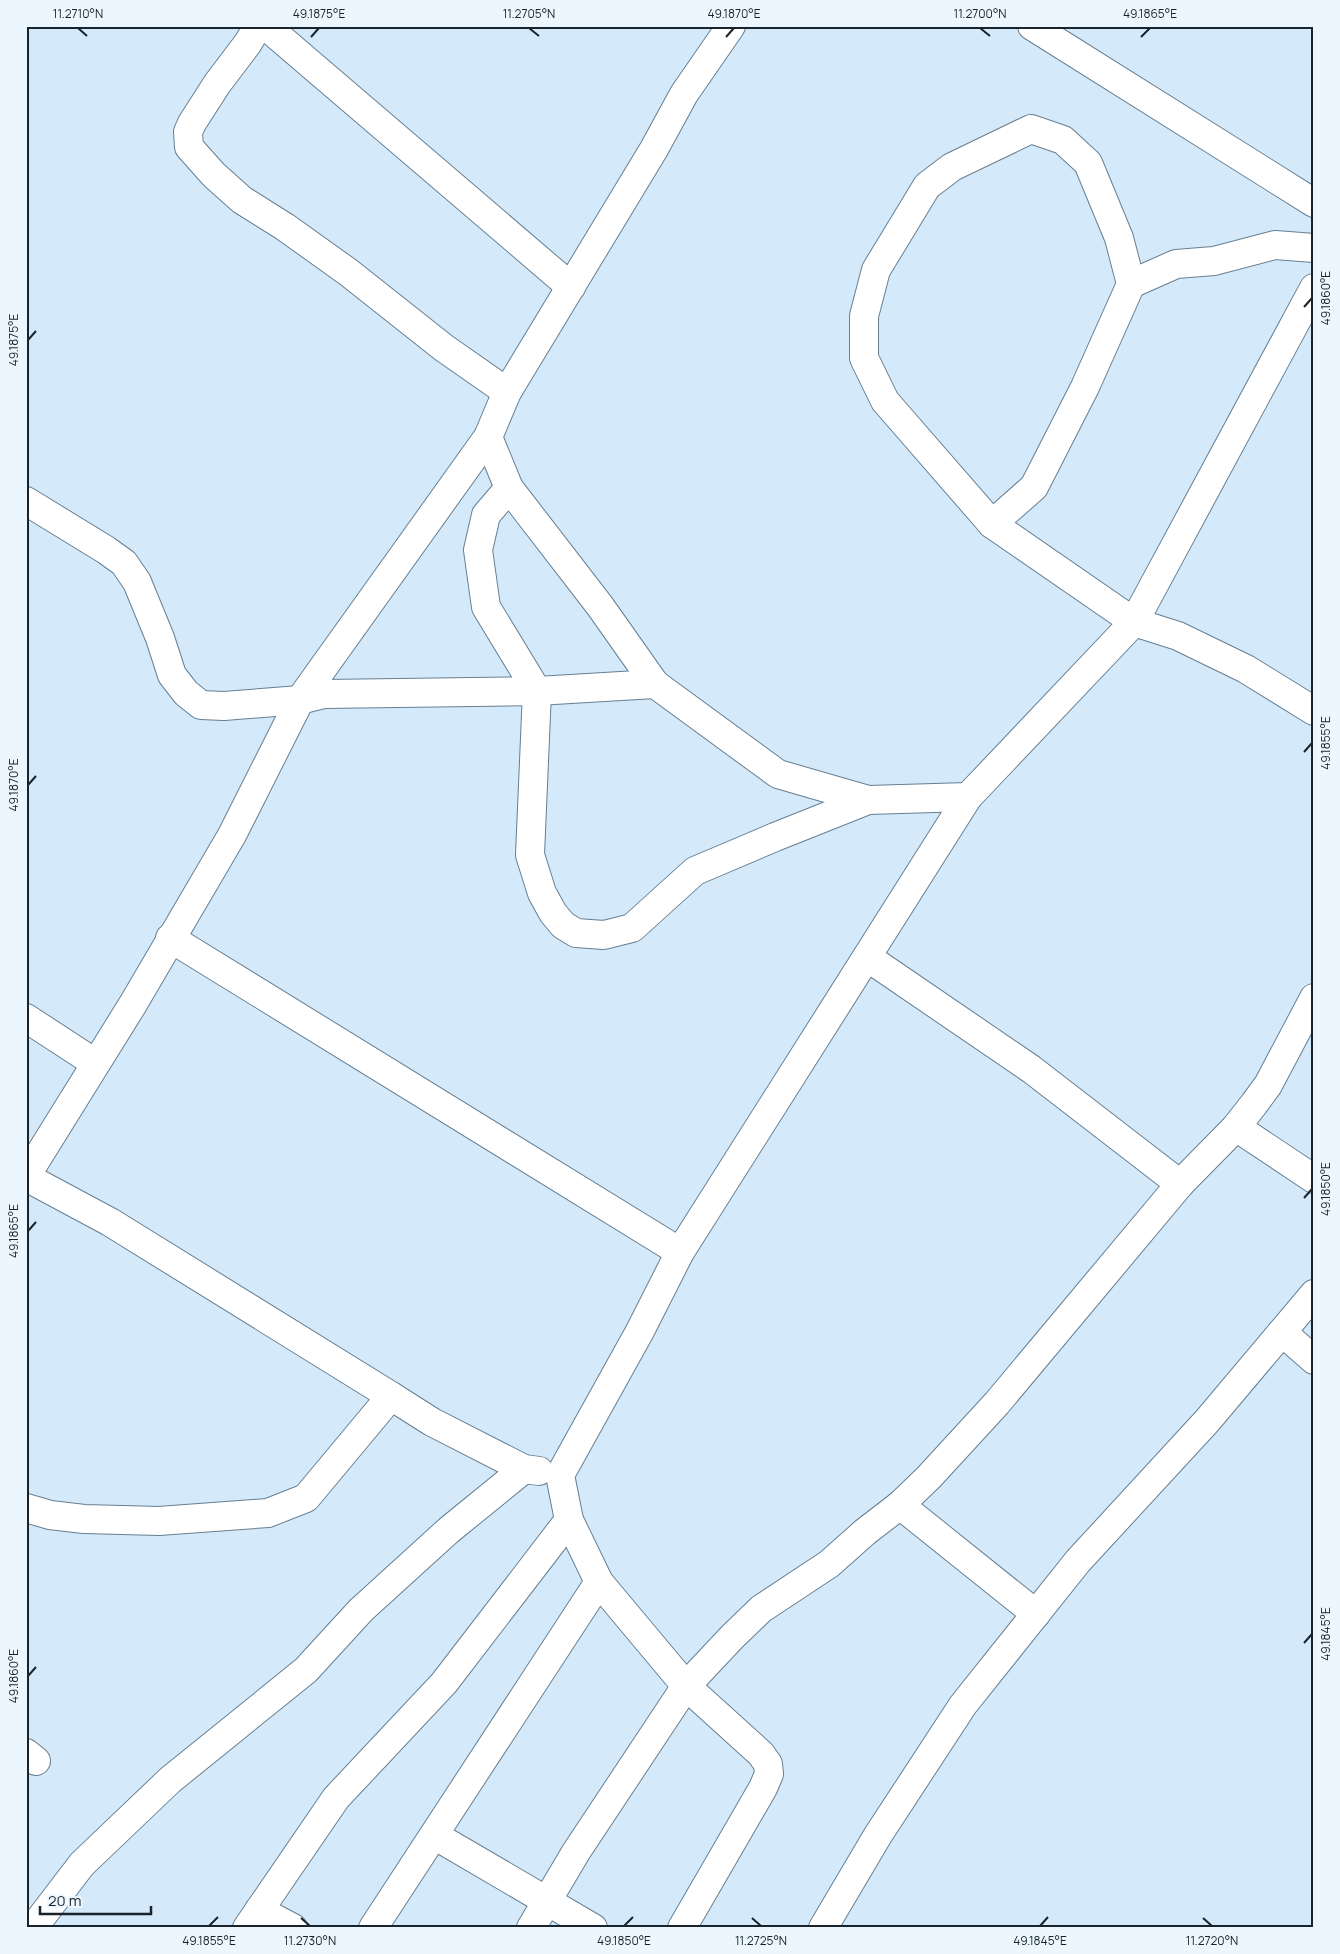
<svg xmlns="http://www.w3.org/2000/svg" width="1340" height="1954" viewBox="0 0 1340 1954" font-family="Manrope,sans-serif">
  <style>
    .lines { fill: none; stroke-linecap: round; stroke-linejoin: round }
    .street-casing { stroke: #667f92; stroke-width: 30 }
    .street { stroke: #fff; stroke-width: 28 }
    .ticks { fill: none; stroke: #19232b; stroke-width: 2 }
    .neatline { fill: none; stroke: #19232b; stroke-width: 2 }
    .ticks-label { font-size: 12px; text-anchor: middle; fill: #19232b }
  </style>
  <rect width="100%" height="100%" fill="#d4eafb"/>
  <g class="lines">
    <defs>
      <g id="street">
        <path d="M258,26L248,43L217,84L192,123L188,132L189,147L214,175L242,200L285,227L348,272L444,348L507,392"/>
        <path d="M266,26L571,287"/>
        <path d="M1032,26L1314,203"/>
        <path d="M1314,248L1275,245L1214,261L1176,264L1131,284L1119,238L1088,163L1063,140L1031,129L952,167L927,186L876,270L864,316V358L885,401L992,524L1134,622L1178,636L1246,669L1314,711"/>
        <path d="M488,437L509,488L600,606L655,684L778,774L868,800L968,797"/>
        <path d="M509,488L486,515L478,550L486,607L537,691L530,855L542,893L553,913L563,925L576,933L604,935L632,928L695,871L775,837L868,800"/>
        <path d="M26,501L106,550L124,563L137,582L160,638L172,675L186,693L201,705L224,706L300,700"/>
        <path d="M992,524L1034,487L1085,387L1131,284"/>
        <path d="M655,684L537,691L324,694L300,700L488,437L507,392L654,149L684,94L731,26"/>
        <path d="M170,938L680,1252"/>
        <path d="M867,957L1031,1069L1180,1184"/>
        <path d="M26,1018L95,1063"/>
        <path d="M1236,1127L1314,1179"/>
        <path d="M26,1176L133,1004L232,835L300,700"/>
        <path d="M26,1177L110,1222L391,1396"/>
        <path d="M1282,1332L1314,1360"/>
        <path d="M900,1505L1036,1614"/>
        <path d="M26,1508L50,1515L84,1519L159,1521L268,1513L306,1498L391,1396L432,1422L524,1469L539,1471"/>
        <path d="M569,1520L599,1582L686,1686L761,1754L768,1764L769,1774L763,1788L682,1928"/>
        <path d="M26,1753L36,1761"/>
        <path d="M434,1835L593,1928"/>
        <path d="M259,1910L293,1928"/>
        <path d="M33,1928L82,1864L170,1780L306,1670L361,1610L449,1530L524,1469"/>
        <path d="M247,1928L336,1798L444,1683L569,1520L560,1475L640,1331L680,1252L968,797L1134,622L1314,288"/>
        <path d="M373,1928L599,1582"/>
        <path d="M531,1928L576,1852L686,1686L732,1637L761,1609L829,1564L865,1532L900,1505L929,1477L997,1403L1180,1184L1236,1127L1254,1104L1268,1085L1314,998"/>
        <path d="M823,1928L878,1835L963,1705L1078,1561L1207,1421L1314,1294"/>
      </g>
    </defs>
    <!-- street casing -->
    <use href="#street" class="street-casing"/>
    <!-- street -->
    <use href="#street" class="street"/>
  </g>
  <!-- ticks -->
  <path class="ticks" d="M78,28L87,36M529,28L539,36M980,28L990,36M311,37L319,28M726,37L734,28M1141,37L1150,28M1304,307L1312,298M28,340L36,331M1304,752L1312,743M28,785L36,776M1304,1198L1312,1189M28,1231L36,1222M1304,1643L1312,1634M28,1676L36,1667M301,1918L310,1926M752,1918L761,1926M1203,1918L1212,1926M209,1926L218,1917M624,1926L633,1917M1040,1926L1048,1917"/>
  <!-- border -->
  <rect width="1340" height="1954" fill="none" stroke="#ebf6fe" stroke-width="55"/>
  <!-- scale -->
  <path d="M40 1906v8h111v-8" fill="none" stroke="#19232b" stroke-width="2.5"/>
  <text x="48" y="1906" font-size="15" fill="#19232b" stroke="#ebf6fe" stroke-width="4" paint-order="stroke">20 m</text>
  <rect x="28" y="28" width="1284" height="1898" class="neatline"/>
  <g class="ticks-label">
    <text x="78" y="18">11.2710°N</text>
    <text x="319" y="18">49.1875°E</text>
    <text x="529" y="18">11.2705°N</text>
    <text x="734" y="18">49.1870°E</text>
    <text x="980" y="18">11.2700°N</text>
    <text x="1150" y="18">49.1865°E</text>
    <text transform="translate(1326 298) rotate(-90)" y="4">49.1860°E</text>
    <text transform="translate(14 340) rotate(-90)" y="4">49.1875°E</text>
    <text transform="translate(1326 743) rotate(-90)" y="4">49.1855°E</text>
    <text transform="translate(14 785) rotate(-90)" y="4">49.1870°E</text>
    <text transform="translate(1326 1189) rotate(-90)" y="4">49.1850°E</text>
    <text transform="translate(14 1231) rotate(-90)" y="4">49.1865°E</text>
    <text transform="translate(1326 1634) rotate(-90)" y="4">49.1845°E</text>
    <text transform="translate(14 1676) rotate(-90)" y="4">49.1860°E</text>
    <text x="209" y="1945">49.1855°E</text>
    <text x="310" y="1945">11.2730°N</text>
    <text x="624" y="1945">49.1850°E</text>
    <text x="761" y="1945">11.2725°N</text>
    <text x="1040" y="1945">49.1845°E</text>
    <text x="1212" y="1945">11.2720°N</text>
  </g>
</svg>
